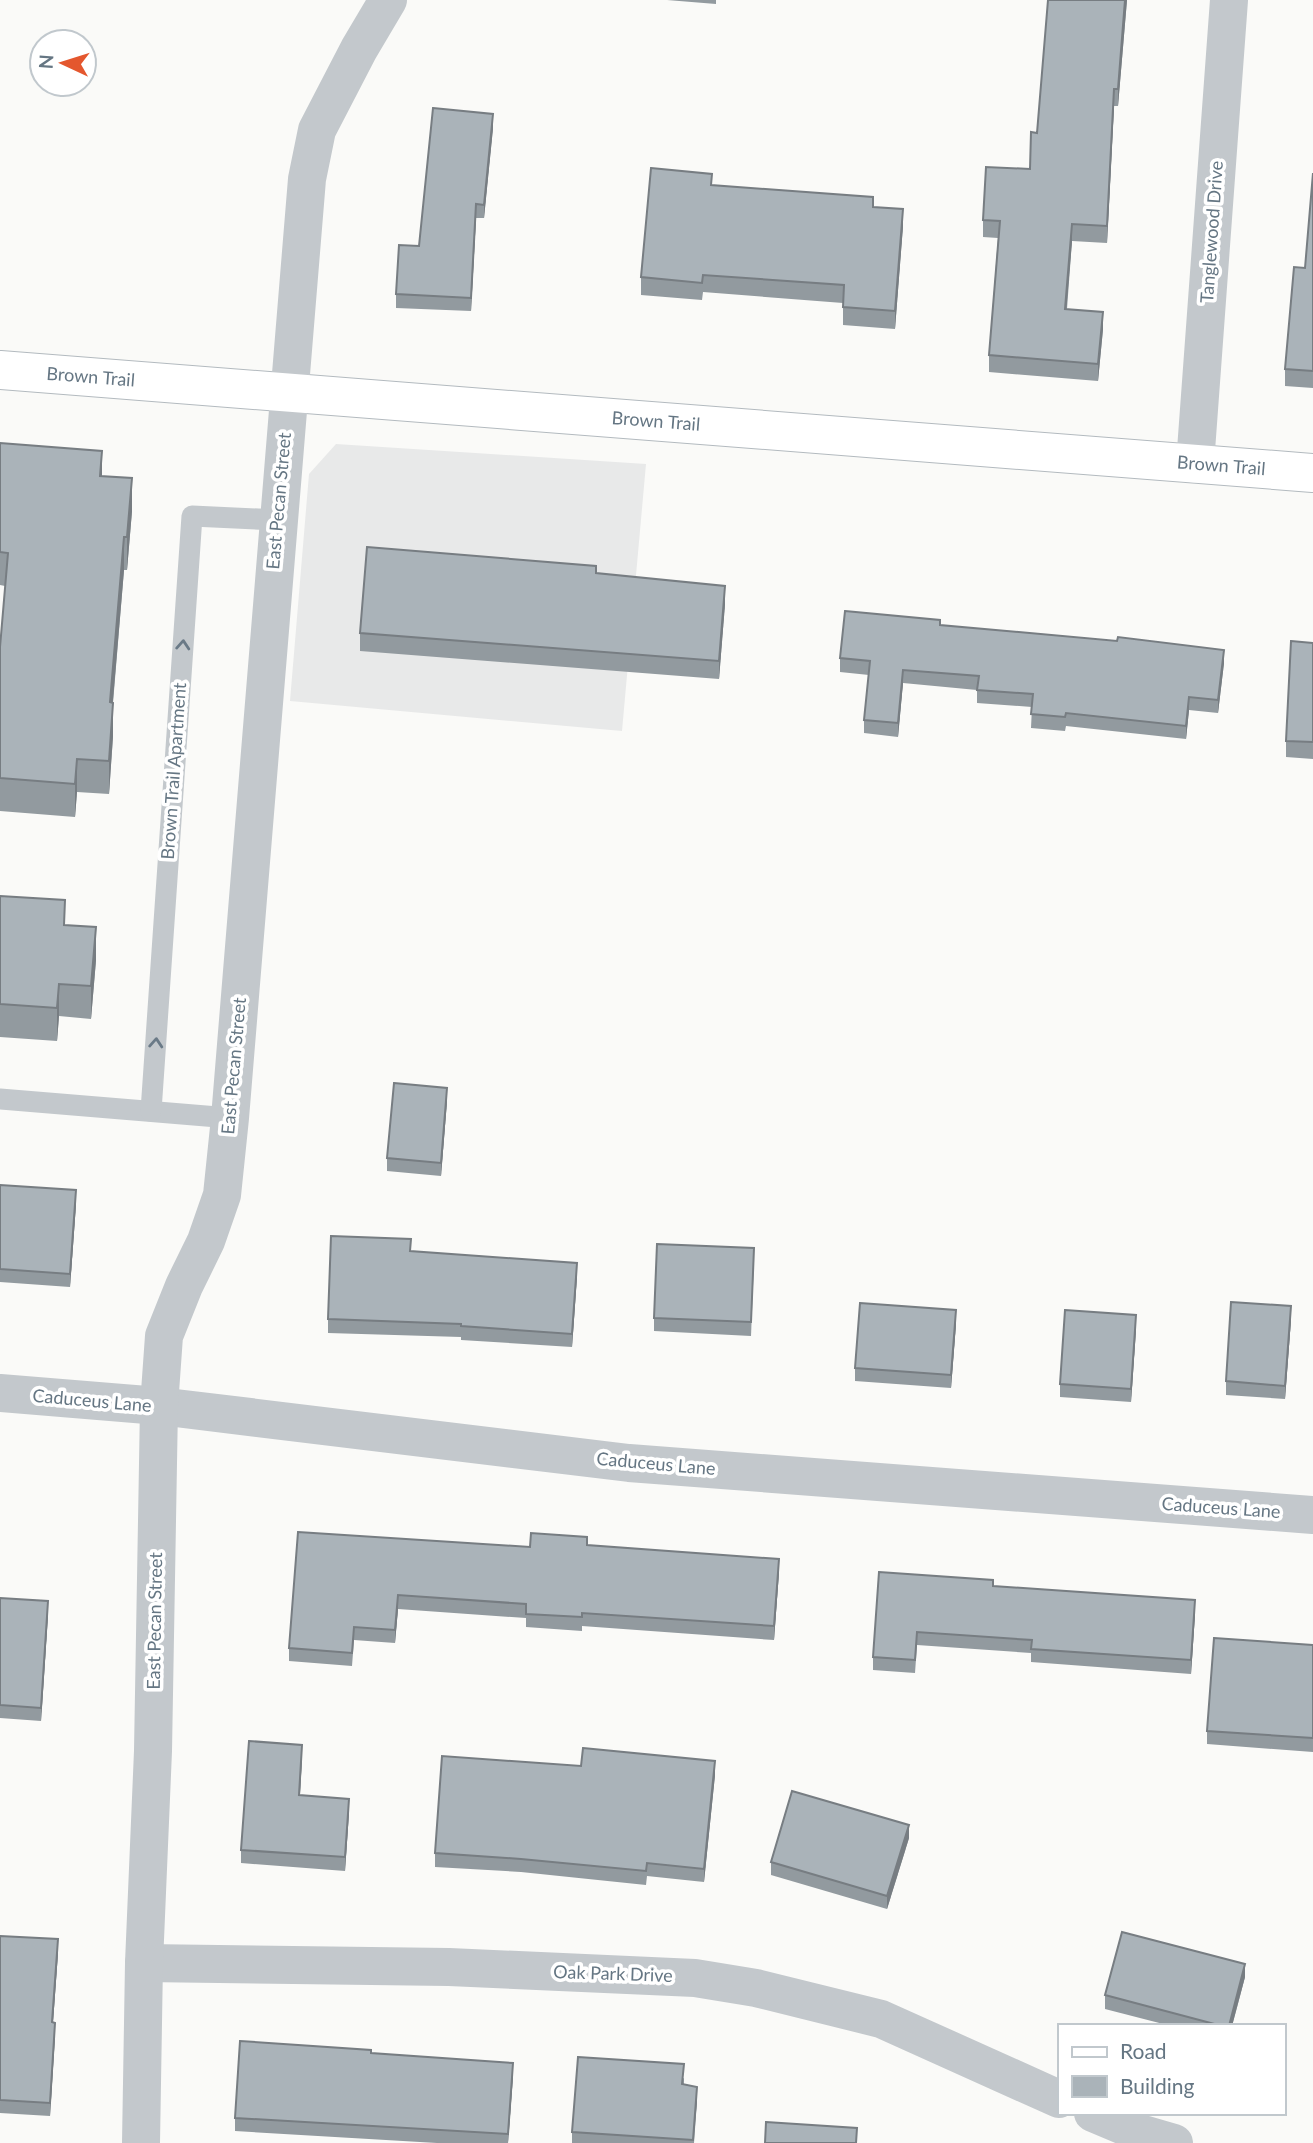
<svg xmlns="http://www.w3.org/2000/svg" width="1313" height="2143" viewBox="0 0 1313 2143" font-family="Lato,sans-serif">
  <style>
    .built { fill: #e8e9e9 }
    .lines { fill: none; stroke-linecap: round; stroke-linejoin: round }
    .secondary-casing { stroke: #b3babf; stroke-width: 40 }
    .lane { stroke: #c3c8cc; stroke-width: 21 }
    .street { stroke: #c3c8cc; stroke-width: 38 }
    .secondary { stroke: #fff; stroke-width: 38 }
    .wall { fill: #929a9f }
    .shaded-wall { fill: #777d82 }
    .building { fill: #aab3b9; stroke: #777d82; stroke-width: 2 }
    .oneway { stroke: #6a7a87 }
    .labels { text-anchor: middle; stroke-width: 7; stroke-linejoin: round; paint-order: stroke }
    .street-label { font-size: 18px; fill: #657683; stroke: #fff }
  </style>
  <rect width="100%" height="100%" fill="#fafaf8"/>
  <!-- built -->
  <path class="built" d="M336,444L646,464L622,731L290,701L309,474Z"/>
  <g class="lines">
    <defs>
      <g id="secondary">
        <path id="s1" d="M0,370L1313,473"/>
      </g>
    </defs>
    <!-- secondary casing -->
    <use href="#secondary" class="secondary-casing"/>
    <!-- lane -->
    <g class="lane">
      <path d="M0,1099L230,1118"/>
      <path d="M151,1111L192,516L278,520"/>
    </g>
    <!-- street -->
    <g class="street">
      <path d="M1195,464L1229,0"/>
      <path d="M0,1393L159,1406L629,1463L1313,1515"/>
      <path d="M144,1963L449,1967L695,1978L756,1988L881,2019L1059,2099"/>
      <path d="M1093,2113L1143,2134L1174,2143"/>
      <path d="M141,2143L144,1963L153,1751L159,1406L164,1336L184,1286L206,1241L222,1195L230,1118L307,179L317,130L359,49L388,0"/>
    </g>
    <!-- secondary -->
    <use href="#secondary" class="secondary"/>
  </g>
  <!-- wall -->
  <g class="wall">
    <path d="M667,0H716V4Z"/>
    <path d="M1048,0H1127L1118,106H1114L1107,243L1072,241L1067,309L1103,329L1098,381L989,372V355L998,238L983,237V220L1030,169L1037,133Z"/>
    <path d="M493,128L484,218H476L471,311L396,308V294L419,246Z"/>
    <path d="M1313,173V388L1285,386V369L1305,268Z"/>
    <path d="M712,185L873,207L903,226L895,329L843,325V303L703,292L702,300L641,295V277Z"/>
    <path d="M0,443L102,476L132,511L127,570H124L113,703V736L109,794L77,792L75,817L0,811V647L5,586L0,585Z"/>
    <path d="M725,604L719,679L360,651V633Z"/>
    <path d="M940,625L1224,663L1218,713L1189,710L1186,739L1066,726L1065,731L1031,728L1032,707L977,703V690L903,683L898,737L864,733V720L869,675L840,672V658Z"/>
    <path d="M1313,643V759L1286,757V741Z"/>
    <path d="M0,896L65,925L96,960L91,1019L59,1016L57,1041L0,1037Z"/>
    <path d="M447,1101L441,1176L387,1171V1158Z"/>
    <path d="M0,1185L76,1204L70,1287L0,1282Z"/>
    <path d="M411,1251L577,1276L572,1347L461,1340V1337L328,1333V1319Z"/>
    <path d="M754,1262L751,1336L654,1331V1318Z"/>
    <path d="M1291,1320L1285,1399L1226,1395V1381Z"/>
    <path d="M956,1324L951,1388L855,1381V1368Z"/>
    <path d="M1136,1329L1131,1402L1060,1397V1384Z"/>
    <path d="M298,1532L530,1547L587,1545L779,1572L774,1640L582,1626V1631L526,1627V1618L398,1609L395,1643L354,1640L352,1666L289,1661V1648Z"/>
    <path d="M993,1586L1195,1614L1191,1674L1031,1662V1653L917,1645L915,1673L873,1670V1657Z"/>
    <path d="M0,1598L48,1615L41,1721L0,1718Z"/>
    <path d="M1313,1645V1752L1207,1744V1731Z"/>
    <path d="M302,1758L300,1795L349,1812L345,1871L241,1863V1850Z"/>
    <path d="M715,1775L704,1882L647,1876L646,1885L521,1872L435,1867V1853Z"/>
    <path d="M909,1838L887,1909L771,1875V1862Z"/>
    <path d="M0,1936L58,1953L53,2022L55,2036L50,2116L0,2113Z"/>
    <path d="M1245,1977L1232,2026H1171L1105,2009V1995Z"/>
    <path d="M513,2076L508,2143H437L235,2131V2118Z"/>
    <path d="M684,2078V2085L697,2101L694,2143H572V2132Z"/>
  </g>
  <!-- shaded-wall -->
  <g class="shaded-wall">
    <path d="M1125,0H1127L1118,106V89Z"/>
    <path d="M1114,89V106L1107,243V226Z"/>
    <path d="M493,114V128L484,218V205Z"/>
    <path d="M476,204V218L471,311V298Z"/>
    <path d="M903,209V226L895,329V311Z"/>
    <path d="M1072,224V241L1065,326V309Z"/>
    <path d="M1103,312V329L1098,381V364Z"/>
    <path d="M102,451V484L100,476Z"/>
    <path d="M132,478V511L127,570V537Z"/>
    <path d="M124,537V570L110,735V702Z"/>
    <path d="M725,586V604L719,679V661Z"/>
    <path d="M1224,650V663L1218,713V700Z"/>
    <path d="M903,670V683L898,737V723Z"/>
    <path d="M1189,697V710L1186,739V726Z"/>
    <path d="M113,703V736L109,794V761Z"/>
    <path d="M77,759V792L75,817V784Z"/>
    <path d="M96,927V960L91,1019V986Z"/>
    <path d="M59,984V1016L57,1041V1008Z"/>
    <path d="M447,1088V1101L441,1176V1163Z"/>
    <path d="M76,1190V1204L70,1287V1274Z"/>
    <path d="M577,1263V1276L572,1347V1334Z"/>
    <path d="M1291,1306V1320L1285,1399V1386Z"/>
    <path d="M956,1310V1324L951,1388V1375Z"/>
    <path d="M1136,1315V1329L1131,1402V1389Z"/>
    <path d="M779,1559V1572L774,1640V1626Z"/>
    <path d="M398,1595V1609L395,1643V1630Z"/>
    <path d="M1195,1600V1614L1191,1674V1660Z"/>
    <path d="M48,1601V1615L41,1721V1708Z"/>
    <path d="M302,1745V1758L299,1809V1795Z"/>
    <path d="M715,1761V1775L704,1882V1869Z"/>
    <path d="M349,1799V1812L345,1871V1857Z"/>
    <path d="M909,1825V1838L887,1909V1896Z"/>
    <path d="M58,1939V1953L52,2036V2022Z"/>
    <path d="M1245,1964V1977L1232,2026H1229Z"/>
    <path d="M55,2023V2036L50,2116V2103Z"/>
    <path d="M513,2063V2076L508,2143V2134Z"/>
    <path d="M697,2087V2101L693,2143Z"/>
  </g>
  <!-- building -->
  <g class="building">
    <path d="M1048,0H1125L1118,89H1114L1107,226L1072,224L1065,309L1103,312L1098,364L989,355L1000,221L983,220L986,167L1030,169L1031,132L1037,133Z"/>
    <path d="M433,108L493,114L484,205L476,204L471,298L396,294L399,245L419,246Z"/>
    <path d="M651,168L712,174L711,185L873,197V207L903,209L895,311L843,307L844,285L703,275L702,283L641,277Z"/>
    <path d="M1313,173V371L1285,369L1294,267L1305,268Z"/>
    <path d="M0,443L102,451L100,476L132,478L127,537H124L110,702L113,703L109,761L77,759L75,784L0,778V647L8,553L0,552Z"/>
    <path d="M367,547L596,566V573L725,586L719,661L360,633Z"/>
    <path d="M845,611L940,620V625L1117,641L1118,637L1224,650L1218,700L1189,697L1186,726L1066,713L1065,717L1031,714L1033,694L977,690L979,676L903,670L898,723L864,720L870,661L840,658Z"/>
    <path d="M1291,641L1313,643V742L1286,741Z"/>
    <path d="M0,896L65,900L64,925L96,927L91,986L59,984L57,1008L0,1004Z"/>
    <path d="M394,1083L447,1088L441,1163L387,1158Z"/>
    <path d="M0,1185L76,1190L70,1274L0,1269Z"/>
    <path d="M331,1236L411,1239L410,1251L577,1263L572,1334L461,1326V1324L328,1319Z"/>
    <path d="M657,1244L754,1248L751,1322L654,1318Z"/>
    <path d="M1231,1302L1291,1306L1285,1386L1226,1381Z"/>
    <path d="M860,1303L956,1310L951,1375L855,1368Z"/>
    <path d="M1065,1310L1136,1315L1131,1389L1060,1384Z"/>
    <path d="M298,1532L530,1547L531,1533L587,1537V1545L779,1559L774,1626L582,1613V1617L526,1614V1604L398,1595L395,1630L354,1627L352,1653L289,1648Z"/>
    <path d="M879,1572L993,1580V1586L1195,1600L1191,1660L1031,1649L1032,1640L917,1632L915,1660L873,1657Z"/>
    <path d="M0,1598L48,1601L41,1708L0,1705Z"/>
    <path d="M1214,1638L1313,1645V1738L1207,1731Z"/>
    <path d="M249,1741L302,1745L299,1795L349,1799L345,1857L241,1850Z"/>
    <path d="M583,1748L715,1761L704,1869L647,1863L646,1871L521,1859L435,1853L442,1756L581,1766Z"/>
    <path d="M792,1791L909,1825L887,1896L771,1862Z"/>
    <path d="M1122,1932L1245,1964L1229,2026H1222L1105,1995Z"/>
    <path d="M0,1936L58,1939L52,2022L55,2023L50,2103L0,2100Z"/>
    <path d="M240,2041L371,2050V2053L513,2063L508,2134L235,2118Z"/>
    <path d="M578,2057L684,2064L682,2084L697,2087L693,2140L572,2132Z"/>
    <path d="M766,2122L857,2128L856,2143H765Z"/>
  </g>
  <!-- one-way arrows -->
  <defs><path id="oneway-chevron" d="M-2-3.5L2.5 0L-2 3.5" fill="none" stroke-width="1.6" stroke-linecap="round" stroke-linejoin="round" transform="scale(1.75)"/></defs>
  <g class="oneway">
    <use href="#oneway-chevron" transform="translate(183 645) rotate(-86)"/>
    <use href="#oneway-chevron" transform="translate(156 1043) rotate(-86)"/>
  </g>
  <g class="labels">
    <!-- street labels -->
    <g class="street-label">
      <text transform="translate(1212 232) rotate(-86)" y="6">Tanglewood Drive</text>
      <text dy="6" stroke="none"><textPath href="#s1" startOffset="91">Brown Trail</textPath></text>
      <text dy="6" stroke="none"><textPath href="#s1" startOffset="658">Brown Trail</textPath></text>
      <text dy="6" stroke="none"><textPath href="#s1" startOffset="1225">Brown Trail</textPath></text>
      <text transform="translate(279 501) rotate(-85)" y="6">East Pecan Street</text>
      <text transform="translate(174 771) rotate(-86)" y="6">Brown Trail Apartment</text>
      <text transform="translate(234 1066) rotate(-85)" y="6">East Pecan Street</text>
      <text transform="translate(92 1401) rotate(5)" y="6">Caduceus Lane</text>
      <text transform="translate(656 1464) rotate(5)" y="6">Caduceus Lane</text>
      <text transform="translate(1221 1508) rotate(4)" y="6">Caduceus Lane</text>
      <text transform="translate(155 1621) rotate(-89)" y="6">East Pecan Street</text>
      <text transform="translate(613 1974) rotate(2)" y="6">Oak Park Drive</text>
    </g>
  </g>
  <!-- legend -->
  <rect x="1058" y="2024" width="228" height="91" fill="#ffffff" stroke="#c1c8cd" stroke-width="2"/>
  <rect x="1072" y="2047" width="35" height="10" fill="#ffffff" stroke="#c1c8cd" stroke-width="2"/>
  <text x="1120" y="2059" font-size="21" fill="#657683">Road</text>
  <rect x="1072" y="2076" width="35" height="21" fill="#aab3b9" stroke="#c1c8cd" stroke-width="2"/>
  <text x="1120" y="2094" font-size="21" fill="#657683">Building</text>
  <!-- north arrow -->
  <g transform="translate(63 63) rotate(274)"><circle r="33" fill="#ffffff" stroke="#c1c8cd" stroke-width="2"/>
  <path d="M0-5L12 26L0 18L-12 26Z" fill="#e4572e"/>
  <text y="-10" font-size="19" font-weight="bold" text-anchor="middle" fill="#657683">N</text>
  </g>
</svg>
